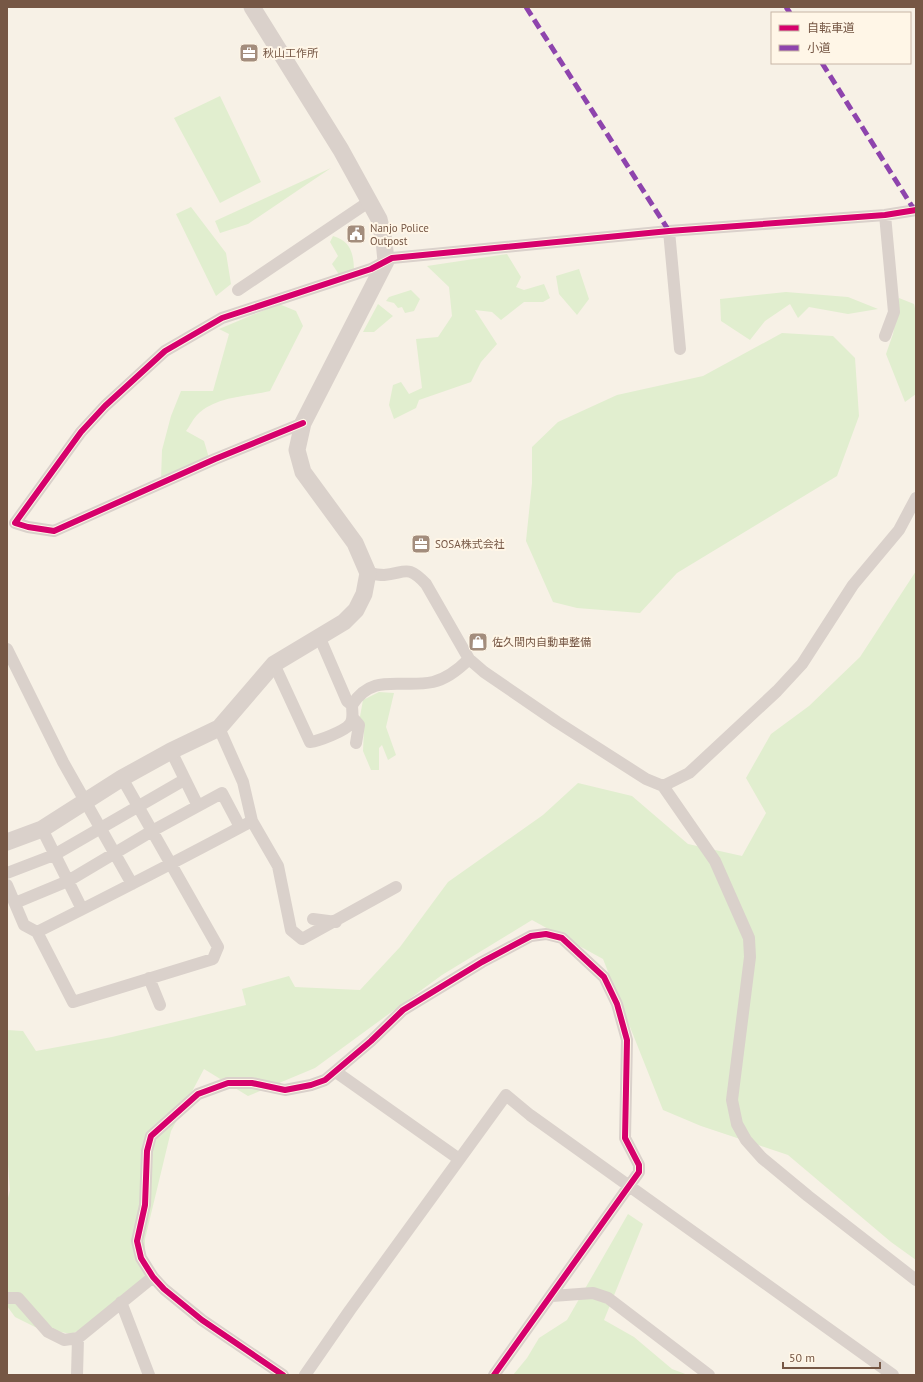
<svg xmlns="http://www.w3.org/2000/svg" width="923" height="1382" font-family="'PT Sans','Noto Sans JP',sans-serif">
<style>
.green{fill:#e1eecf}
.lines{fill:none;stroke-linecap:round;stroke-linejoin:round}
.street{stroke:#dad1cb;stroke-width:12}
.secondary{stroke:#dad1cb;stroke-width:17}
.quiet{stroke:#8e44ad;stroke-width:5;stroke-dasharray:10 5;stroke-linecap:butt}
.cycleway-casing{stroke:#fff6e7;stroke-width:8}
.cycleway{stroke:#d6006c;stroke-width:6}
.labels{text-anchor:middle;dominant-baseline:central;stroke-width:4;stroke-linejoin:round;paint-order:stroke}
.poi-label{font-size:11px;fill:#765745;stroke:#fff6e7;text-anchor:start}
</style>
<rect width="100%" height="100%" fill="#f7f1e6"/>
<path class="green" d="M220,96L261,182L220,203L174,118Z
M331,168L248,224L220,233L215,221Z
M191,207L226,253L231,284L216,296L176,214Z
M333,236C351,241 354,254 354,273L340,276L332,264L338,256L330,242Z
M507,254L521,277L516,287L524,290L544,284L550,298L543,302H524L501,320L492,312L475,310L497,344L481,362L471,382L419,400L416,408L394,419L389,405L393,385L401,382L409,394L422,388L416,339L438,337L452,316L449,287L427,266Z
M579,269L589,299L577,315L559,294L556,276Z
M411,290L420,299L414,311L405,313L402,307L398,308L394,303L386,301L389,297Z
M786,292L848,297L878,309L848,314L809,307L798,318L790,304L765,321L750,340L721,321L720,299Z
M899,298L914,304L916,313V394L905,402L886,354L893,334Z
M279,304L296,311L303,326L270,391C245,397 216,396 197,415C193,419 190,426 186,431L204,441L209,458L161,480L162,450L171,416L181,391H213L229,334L219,329Z
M378,304L393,316L374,332H363Z
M782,333L833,336L855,358L859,416L837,476L677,573L640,613L577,608L553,602L526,541L532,483V447L558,422L617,395L703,376Z
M916,571V1260L891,1242L788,1155L701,1126L663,1110L603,959L532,920L442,975L315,1068L248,1096L204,1069L171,1131L145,1239V1277L117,1313L71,1334L35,1327L15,1317L7,1306V1202L10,1190L7,1152V1030L23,1031L36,1051L112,1037L246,1005L242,989L289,976L295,987L360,990L400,947L448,882L543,815L578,783L632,796L688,844L742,856L766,813L746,778L771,734L809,706L860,657Z
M379,692L394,693L386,727L396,755L388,760L382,745L379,748V770H371L363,751L364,728L359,722L363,700Z
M628,1214L643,1224L604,1320L634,1337L672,1369L688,1375H513L527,1358L539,1338L567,1320Z"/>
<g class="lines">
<path class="street" d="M669,231L680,349
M238,290L370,201
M885,336L894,312L885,215
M303,423L215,459L54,531L28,527L15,523L81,432L105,406L165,351L222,318L371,269L392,258L669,231L885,215L916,210
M368,573C373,574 379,575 384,575C406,573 407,564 426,584L469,659L484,672L557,722L646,779L663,786L715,861L749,938L750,957L732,1100L737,1124L746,1140L762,1158L808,1196L916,1280
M7,649L63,762L132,884
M274,664L310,742C319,741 345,731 350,724C354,719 352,711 352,705L347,701L319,636
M352,705C373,672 401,689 433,682C446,679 460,668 469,659
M353,718L359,725L356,743
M219,728L243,782L252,821L278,866L291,930L302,939L396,887
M171,751L198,806
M122,778L218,947L213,959L73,1002L37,932C109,896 181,859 252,821
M663,786L689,773L777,691L802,664L853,585L899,530L916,498
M42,829L82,909
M7,873L54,855L184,780
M7,885L24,925L37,932
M15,903L68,881L152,831L222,793L240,827
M313,919L336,922
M149,978L160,1005
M336,1072L459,1159
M552,1296L593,1293L608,1298L709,1375
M7,1298H18L48,1332L64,1340L78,1338L153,1277
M121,1302L149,1375
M77,1375L78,1338
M283,1375L202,1320L164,1289L153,1277L141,1258L137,1241L145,1205L147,1151L151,1136L198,1094L228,1083H252L285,1090L311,1085L325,1080L371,1041L403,1010L482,962L531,936L546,934L562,938L604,977L617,1004L627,1040L625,1138L639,1165V1172L494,1375
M305,1375L350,1310L506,1095L530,1115L893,1375"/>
<path class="secondary" d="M7,842L42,829L122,778L171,751L219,728L274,664L344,622L356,610L364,594L368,573L355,543L303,472L297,450L303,423L386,261L384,241L379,219L341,150L252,7"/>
<path class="quiet" d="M526,7L669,231
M786,7L790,13
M822,63L915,211"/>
<g class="cycleway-casing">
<path id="cycleway" d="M303,423L215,459L54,531L28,527L15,523L81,432L105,406L165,351L222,318L371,269L392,258L669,231L885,215L916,210
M283,1375L202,1320L164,1289L153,1277L141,1258L137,1241L145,1205L147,1151L151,1136L198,1094L228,1083H252L285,1090L311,1085L325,1080L371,1041L403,1010L482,962L531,936L546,934L562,938L604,977L617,1004L627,1040L625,1138L639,1165V1172L494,1375"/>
</g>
<use href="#cycleway" class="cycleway"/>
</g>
<defs>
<g id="office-square" transform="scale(1)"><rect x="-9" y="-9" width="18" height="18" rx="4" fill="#a38d7d" stroke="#fff6e7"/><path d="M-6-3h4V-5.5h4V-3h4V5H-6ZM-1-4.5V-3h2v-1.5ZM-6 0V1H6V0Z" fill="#fff"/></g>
<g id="civic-square" transform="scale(1)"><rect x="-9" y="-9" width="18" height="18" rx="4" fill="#a38d7d" stroke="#fff6e7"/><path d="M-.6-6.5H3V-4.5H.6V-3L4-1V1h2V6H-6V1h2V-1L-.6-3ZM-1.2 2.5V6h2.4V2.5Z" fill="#fff"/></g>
<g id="shop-square" transform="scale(1)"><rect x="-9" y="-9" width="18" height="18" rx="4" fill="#a38d7d" stroke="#fff6e7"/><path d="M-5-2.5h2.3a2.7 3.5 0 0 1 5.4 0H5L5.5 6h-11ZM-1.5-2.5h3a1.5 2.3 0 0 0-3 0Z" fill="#fff"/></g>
</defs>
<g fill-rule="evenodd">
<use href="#office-square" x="249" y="53"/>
<use href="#civic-square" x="356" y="234"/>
<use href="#office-square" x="421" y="544"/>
<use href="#shop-square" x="478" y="642"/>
</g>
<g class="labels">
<g class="poi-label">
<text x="263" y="53">秋山工作所</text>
<text x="370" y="228">Nanjo Police<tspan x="370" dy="13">Outpost</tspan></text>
<text x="435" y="544">SOSA株式会社</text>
<text x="492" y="642">佐久間内自動車整備</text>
</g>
</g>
<rect width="923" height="1382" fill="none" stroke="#765745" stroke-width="16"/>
<rect x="771" y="12" width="140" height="52" fill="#fff6e7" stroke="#c8b6a6"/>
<rect x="779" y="25" width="20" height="6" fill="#d6006c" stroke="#c8b6a6"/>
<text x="807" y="32" font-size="12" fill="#765745">自転車道</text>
<rect x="779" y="45" width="20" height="6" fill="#8e44ad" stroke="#c8b6a6"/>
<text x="807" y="52" font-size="12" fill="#765745">小道</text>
<path d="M783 1362v6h97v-6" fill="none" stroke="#765745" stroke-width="2"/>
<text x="789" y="1362" font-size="12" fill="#765745" stroke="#fff6e7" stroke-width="3" paint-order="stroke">50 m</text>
</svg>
